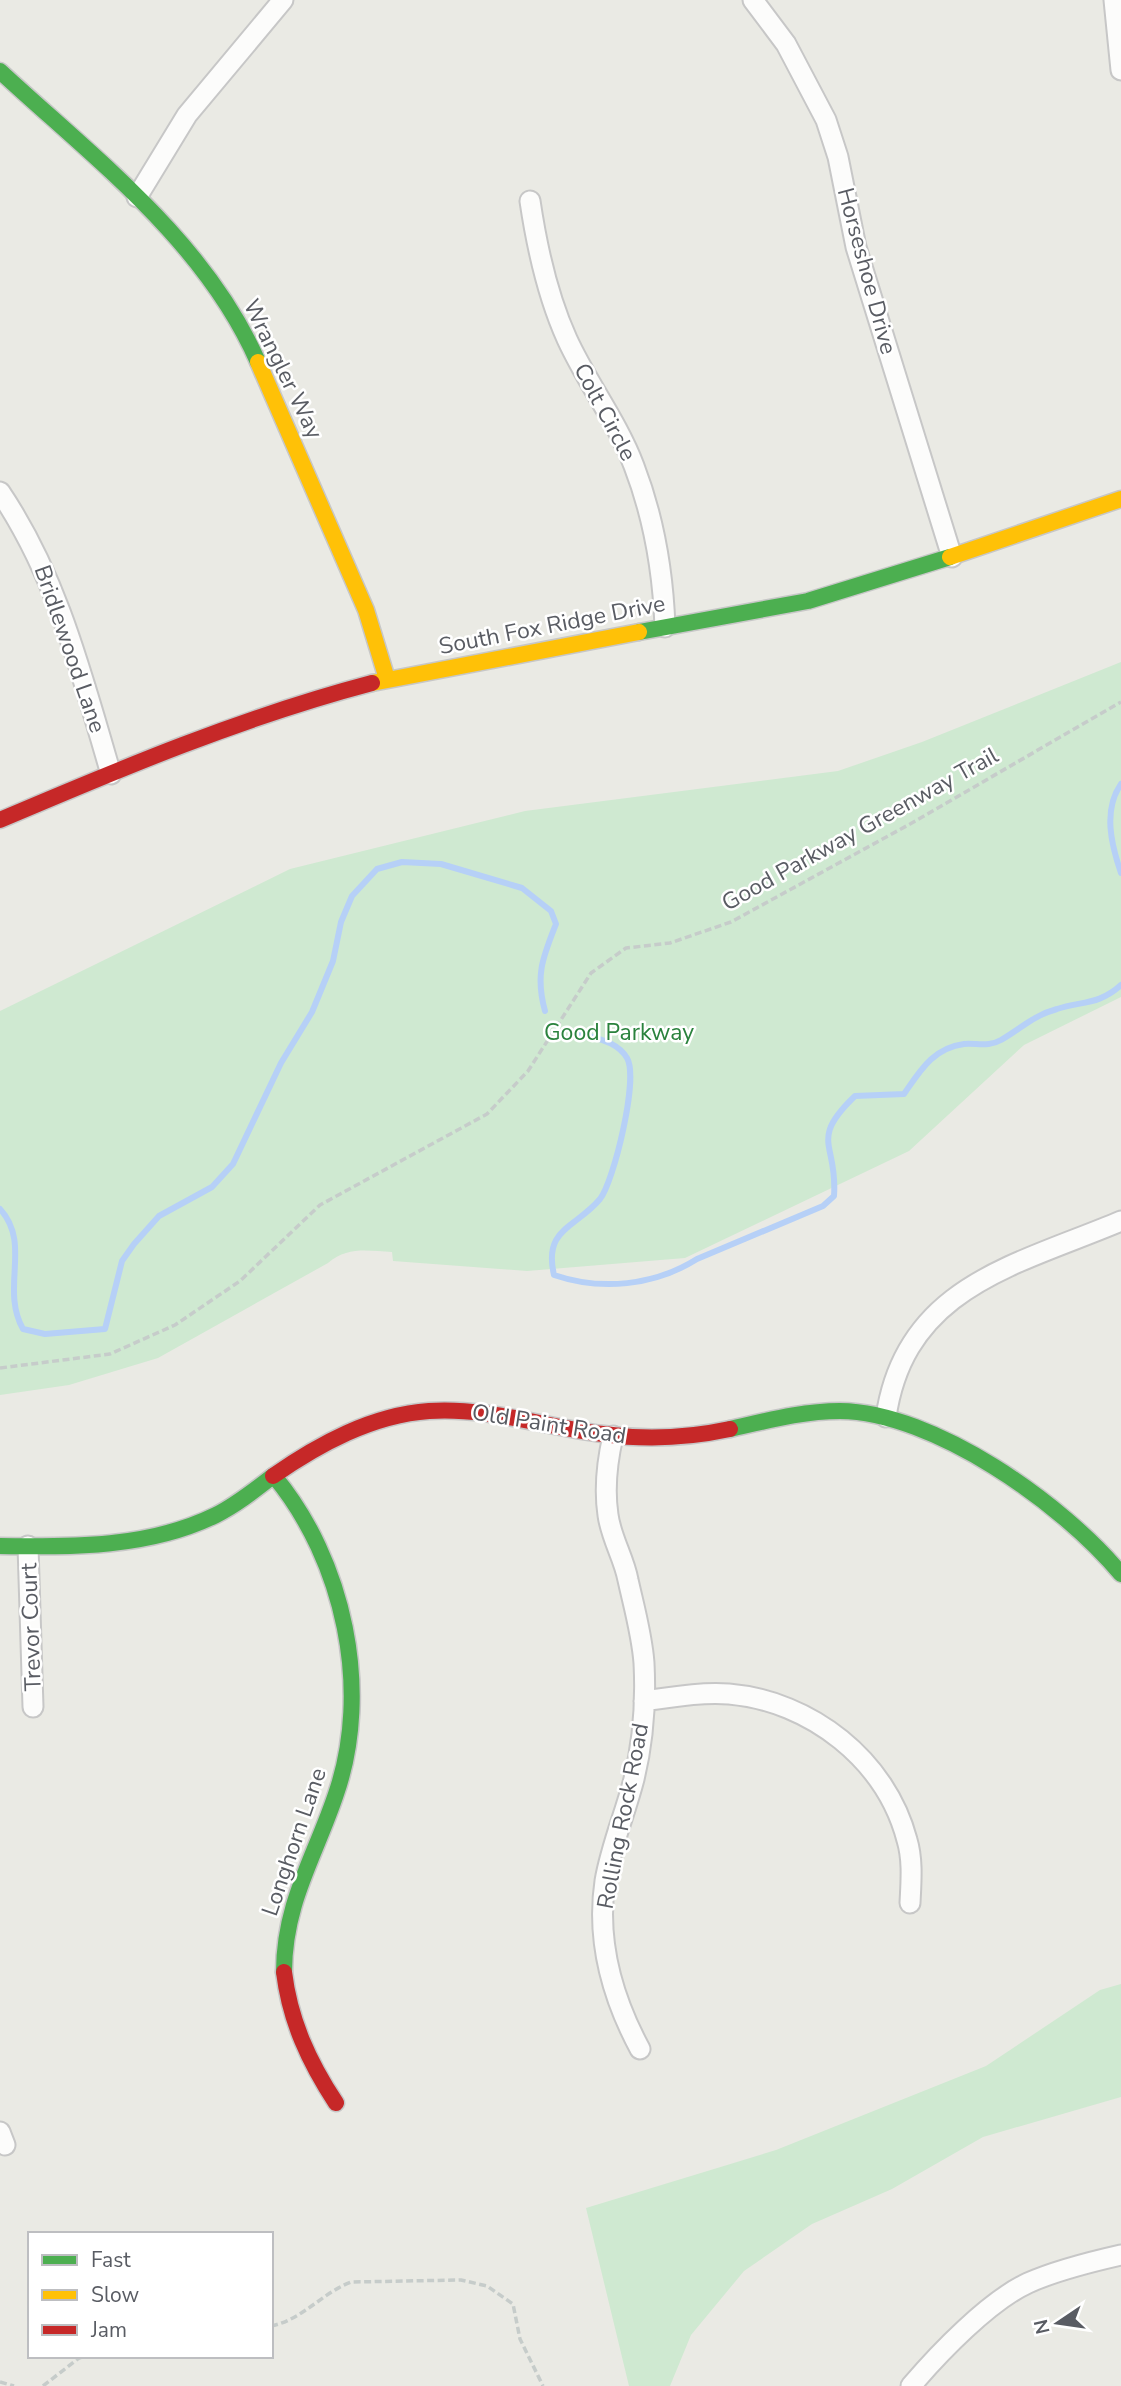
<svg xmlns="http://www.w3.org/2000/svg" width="1121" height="2386" font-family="'Nunito Sans',sans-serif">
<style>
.green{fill:#cfe9d1}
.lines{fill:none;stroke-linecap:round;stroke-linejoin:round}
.stream{stroke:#b6d0f7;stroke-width:6}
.street-casing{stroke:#c7c7c7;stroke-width:23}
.fast-casing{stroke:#c7c7c7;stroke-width:19}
.slow-casing{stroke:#c7c7c7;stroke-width:19}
.jam-casing{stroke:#c7c7c7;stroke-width:19}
.path{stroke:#c6ccca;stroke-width:3.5;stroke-dasharray:7 3.5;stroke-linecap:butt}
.street{stroke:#fcfcfb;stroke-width:19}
.fast{stroke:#4caf50;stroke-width:16}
.slow{stroke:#ffc107;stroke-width:16}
.jam{stroke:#c62828;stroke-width:16}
.labels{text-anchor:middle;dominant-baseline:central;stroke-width:5;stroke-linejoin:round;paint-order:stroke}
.street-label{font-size:23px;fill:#595c63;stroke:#fff}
.park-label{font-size:23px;fill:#2a823d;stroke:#fff}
</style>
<rect width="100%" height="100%" fill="#eaeae4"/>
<path class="green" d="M1121,662V997L1024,1045L909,1151L685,1258L527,1271L393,1261L392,1252C368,1251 348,1246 328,1263L158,1358L69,1385L0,1395V1011L290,869L525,811L838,771L922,742Z
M1121,1984V2097L983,2137L892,2189L812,2224L744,2271L691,2335L670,2386H629L586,2208L776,2150L986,2066L1100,1990Z"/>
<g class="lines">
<path class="stream" d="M1121,784C1103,810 1111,844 1121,873
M576,1032C595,1039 616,1040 627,1058C639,1078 614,1181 600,1199C576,1228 543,1228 554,1275C601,1291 654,1286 697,1259L823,1206L834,1196C838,1143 808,1141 855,1096L904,1094C920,1071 933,1048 964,1044C977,1043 989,1047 1001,1040C1022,1028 1032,1016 1057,1009C1082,1001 1099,1005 1121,985
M0,1209C32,1244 0,1288 23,1329L45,1334L105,1329L122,1261L134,1244L159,1216L212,1187L233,1164L281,1063L312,1012L333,961L341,922L352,896L377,869L402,862L441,864L522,888L551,911L556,924C543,957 535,975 545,1011"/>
<g class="street-casing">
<path id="street" d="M753,0L786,44L826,120L838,157L856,247L952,557
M1114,0L1121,70
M137,197L187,115L283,0
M530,201C537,248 547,295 567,339C587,383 617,421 634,466C654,518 663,571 665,627
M0,492C58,578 82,676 111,774
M886,1417C905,1286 1017,1265 1121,1221
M613,1436C607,1462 604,1488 608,1515C611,1538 624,1558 628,1580C634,1607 642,1635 644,1663C646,1702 643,1742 634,1779C625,1814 611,1846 605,1881C596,1941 612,1997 640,2049
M28,1546L33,1707
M644,1701C673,1697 700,1692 729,1694C811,1701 886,1760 907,1840C913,1860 911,1882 910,1903
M0,2132L5,2145
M911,2386C939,2353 989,2301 1028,2283C1057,2270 1090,2262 1121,2255"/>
</g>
<g class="fast-casing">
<path id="fast" d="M0,71C95,159 205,241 258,362
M639,632L808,601L950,557
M730,1429C766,1421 802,1411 840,1411C934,1412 1063,1504 1121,1574
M274,1476C344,1560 372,1690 336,1794C315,1857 284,1903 284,1972
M0,1546C73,1547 149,1548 216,1515C236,1505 255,1490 273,1476"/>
</g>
<g class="slow-casing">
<path id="slow" d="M258,362L366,610L387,679
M950,557L1121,499
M372,683L639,632"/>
</g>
<g class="jam-casing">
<path id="jam" d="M0,820C122,768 243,717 372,683
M273,1476C319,1444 372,1415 429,1411C488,1407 544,1427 603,1434C645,1440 688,1438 730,1429
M284,1972C290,2021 309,2062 336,2103"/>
</g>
<path class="path" d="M0,1368L110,1354L175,1325L240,1281L320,1205L487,1114L528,1071L591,973L626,948L670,943L731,922L910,824L1121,702
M271,2326C302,2320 322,2293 351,2282L461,2280L487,2286L513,2304L520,2339L543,2386
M140,2356H150
M0,2382L14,2386
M43,2386L79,2358L86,2356"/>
<use href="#street" class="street"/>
<use href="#fast" class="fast"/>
<use href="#slow" class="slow"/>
<use href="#jam" class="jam"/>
</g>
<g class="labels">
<g class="street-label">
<text transform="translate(867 271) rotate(75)">Horseshoe Drive</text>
<text transform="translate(283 369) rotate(64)">Wrangler Way</text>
<text transform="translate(605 412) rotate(62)">Colt Circle</text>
<text transform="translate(552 625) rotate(-11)">South Fox Ridge Drive</text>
<text transform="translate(70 649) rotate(71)">Bridlewood Lane</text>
<text transform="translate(860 829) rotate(-29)">Good Parkway Greenway Trail</text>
<text transform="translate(549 1424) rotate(9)">Old Paint Road</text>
<text transform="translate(31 1627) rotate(-92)">Trevor Court</text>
<text transform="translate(623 1816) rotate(-79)">Rolling Rock Road</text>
<text transform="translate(294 1842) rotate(-71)">Longhorn Lane</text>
</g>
<g class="park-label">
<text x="619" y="1032">Good Parkway</text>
</g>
</g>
<rect x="28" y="2232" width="245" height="126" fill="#ffffff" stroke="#bdbec1" stroke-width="2"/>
<rect x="42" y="2255" width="35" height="10" fill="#4caf50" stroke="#bdbec1" stroke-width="2"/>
<text x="91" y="2267" font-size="21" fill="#595c63">Fast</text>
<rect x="42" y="2290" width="35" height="10" fill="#ffc107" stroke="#bdbec1" stroke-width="2"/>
<text x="91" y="2302" font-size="21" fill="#595c63">Slow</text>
<rect x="42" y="2325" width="35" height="10" fill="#c62828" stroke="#bdbec1" stroke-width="2"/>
<text x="91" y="2337" font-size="21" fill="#595c63">Jam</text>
<g transform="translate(1058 2323) rotate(257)" stroke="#ffffff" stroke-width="5" paint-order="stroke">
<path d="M0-5L12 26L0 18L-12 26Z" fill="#595c63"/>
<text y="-10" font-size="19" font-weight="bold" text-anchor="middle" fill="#595c63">N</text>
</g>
</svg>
